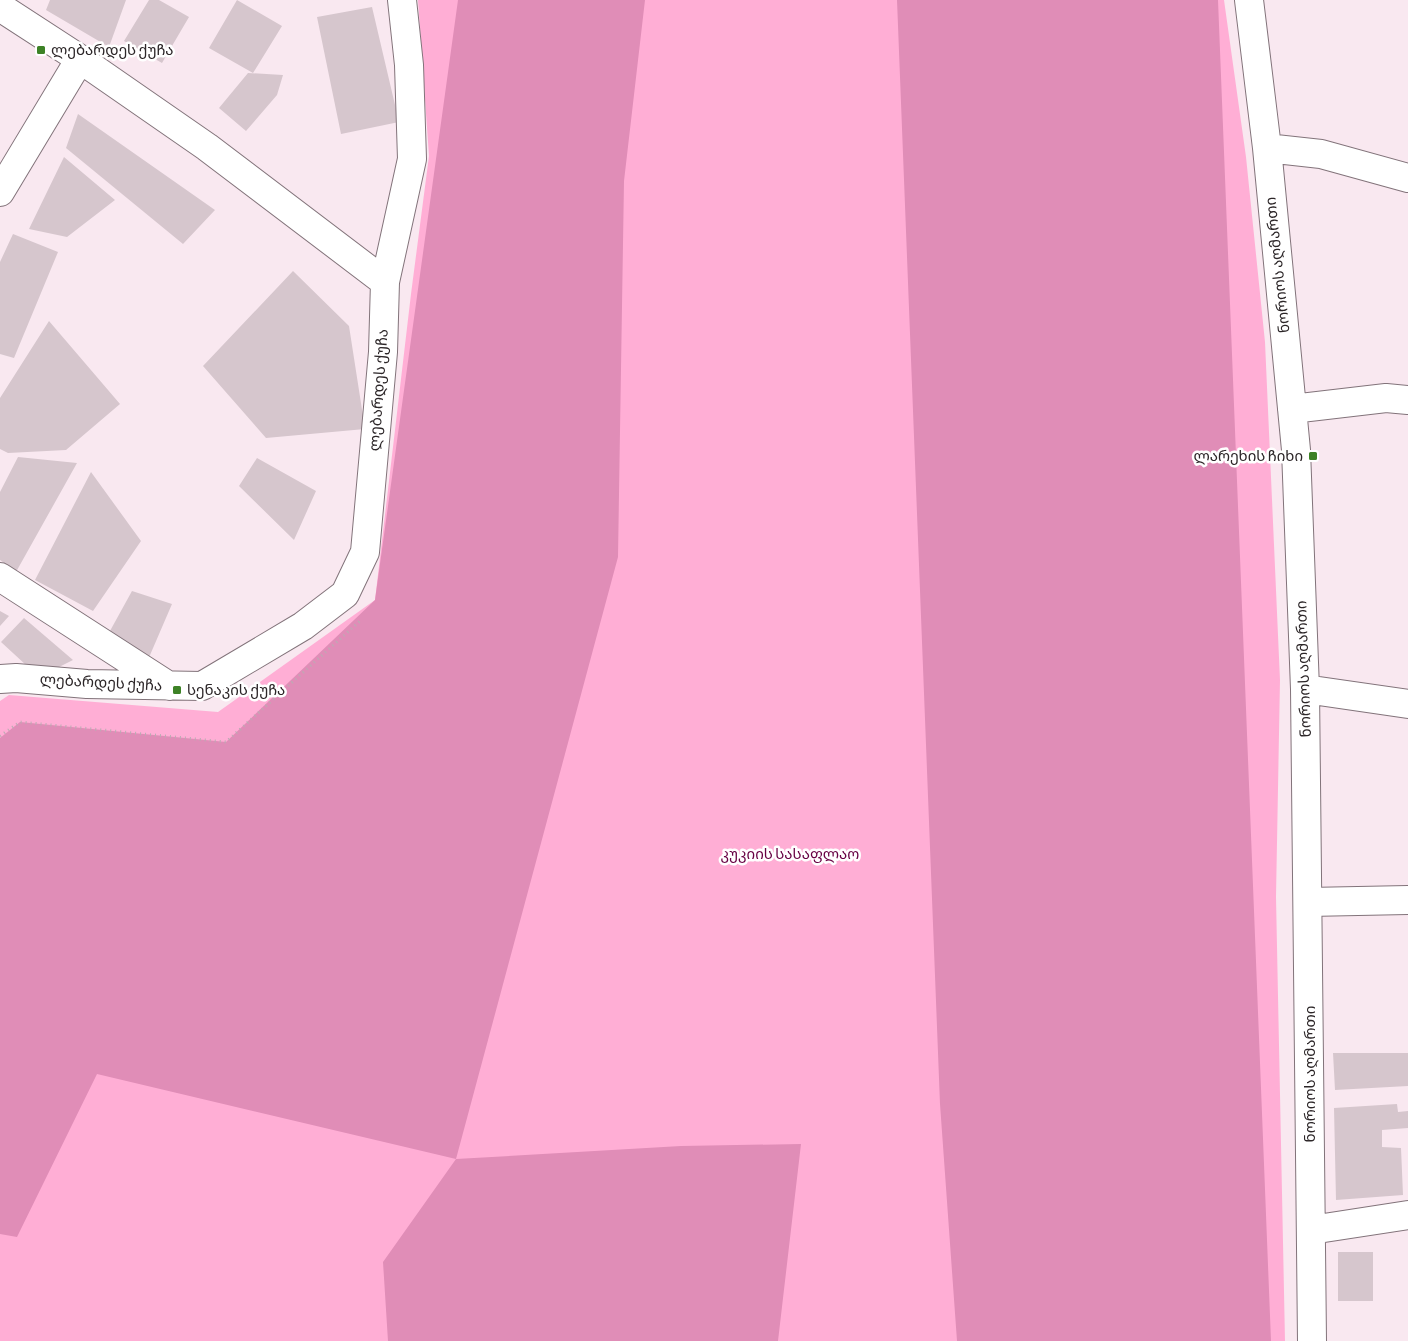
<svg xmlns="http://www.w3.org/2000/svg" width="1408" height="1341" font-family="'Sofia Sans Condensed','Noto Sans Georgian',sans-serif">
<style>
.green{fill:#ffaed5}
.forest{fill:#e08db7}
.building{fill:#d6c6cd}
.lines{fill:none;stroke-linecap:round;stroke-linejoin:round}
.minor-casing{stroke:#82737a;stroke-width:30}
.path{stroke:#baadb3;stroke-width:3;stroke-dasharray:1 4;stroke-linecap:butt}
.minor{stroke:#fff;stroke-width:28}
.poi-dot{fill:#3d8226;stroke:#fff;stroke-width:2}
.labels{text-anchor:middle;dominant-baseline:central;stroke-width:5;stroke-linejoin:round;paint-order:stroke}
.poi-label{font-size:15px;fill:#2c2628;stroke:#fff;text-anchor:start}
.street-label{font-size:15px;fill:#2c2628;stroke:#fff}
.park-label{font-size:15px;fill:#670043;stroke:#fff}
</style>
<rect width="100%" height="100%" fill="#f9e8f0"/>
<path class="green" d="M418,0H1224L1246,157L1265,342L1280,680L1276,897L1285,1341H0V701L9,695L218,712L375,600L411,294L429,156Z"/>
<path class="forest" d="M458,0H645L624,181L618,557L456,1159L681,1146L801,1144L778,1341H388L383,1262L456,1159L97,1074L17,1237L0,1234V738L20,722L226,742L375,600Z
M897,0H1218L1271,1341H957L940,1104Z"/>
<path class="building" d="M50,0H126L109,47L46,10Z
M149,0H159L189,17L162,63L124,41Z
M237,0L282,26L253,73L209,48Z
M372,7L399,122L341,134L317,17Z
M248,73L283,75L277,95L246,131L219,108Z
M78,114L215,210L183,244L66,148Z
M64,157L115,200L67,237L29,229Z
M13,234L58,252L14,358L0,354V262Z
M293,271L349,326L365,429L266,438L203,366Z
M49,321L120,404L66,450L8,453L0,449V398Z
M18,457L77,463L16,572L0,560V492Z
M257,458L316,491L294,540L239,486Z
M91,472L141,541L93,611L35,580Z
M132,591L172,604L144,669L105,640Z
M0,611L9,616L0,626Z
M24,618L73,660L39,677L1,642Z
M1333,1053H1408V1086L1335,1090Z
M1397,1104L1398,1112L1408,1111V1128L1382,1130V1147L1401,1148L1403,1195L1336,1200L1334,1108Z
M1338,1252H1373V1301H1338Z"/>
<g class="lines">
<g class="minor-casing">
<path id="minor" d="M1249,0L1267,148L1296,450L1305,689L1312,1341
M0,7L80,59L207,147L385,282
M1267,148L1321,154L1408,178
M0,192L80,59
M1292,409L1386,398L1408,400
M0,577L169,686
M0,679L16,678L87,684L202,686L303,626L345,594L365,552L383,352L385,282L412,159L409,65L402,0
M1305,689L1408,704
M1308,902L1408,900
M1311,1230L1408,1215"/>
</g>
<path class="path" d="M0,736L20,722L226,742L360,621"/>
<use href="#minor" class="minor"/>
</g>
<g class="poi-dot">
<rect x="36" y="45" width="10" height="10" rx="2.5"/>
<rect x="1308" y="451" width="10" height="10" rx="2.5"/>
<rect x="172" y="685" width="10" height="10" rx="2.5"/>
</g>
<g class="labels">
<g class="poi-label">
<text x="51" y="50">ლებარდეს ქუჩა</text>
<text x="1303" y="456" text-anchor="end">ლარეხის ჩიხი</text>
<text x="187" y="690">სენაკის ქუჩა</text>
</g>
<g class="street-label">
<text transform="translate(1278 265) rotate(-96)">ნორიოს აღმართი</text>
<text transform="translate(379 390) rotate(-86)">ლებარდეს ქუჩა</text>
<text transform="translate(1304 669) rotate(-92)">ნორიოს აღმართი</text>
<text transform="translate(101 683) rotate(3)">ლებარდეს ქუჩა</text>
<text transform="translate(1310 1074) rotate(-90)">ნორიოს აღმართი</text>
</g>
<g class="park-label">
<text x="790" y="854">კუკიის სასაფლაო</text>
</g>
</g>
</svg>
